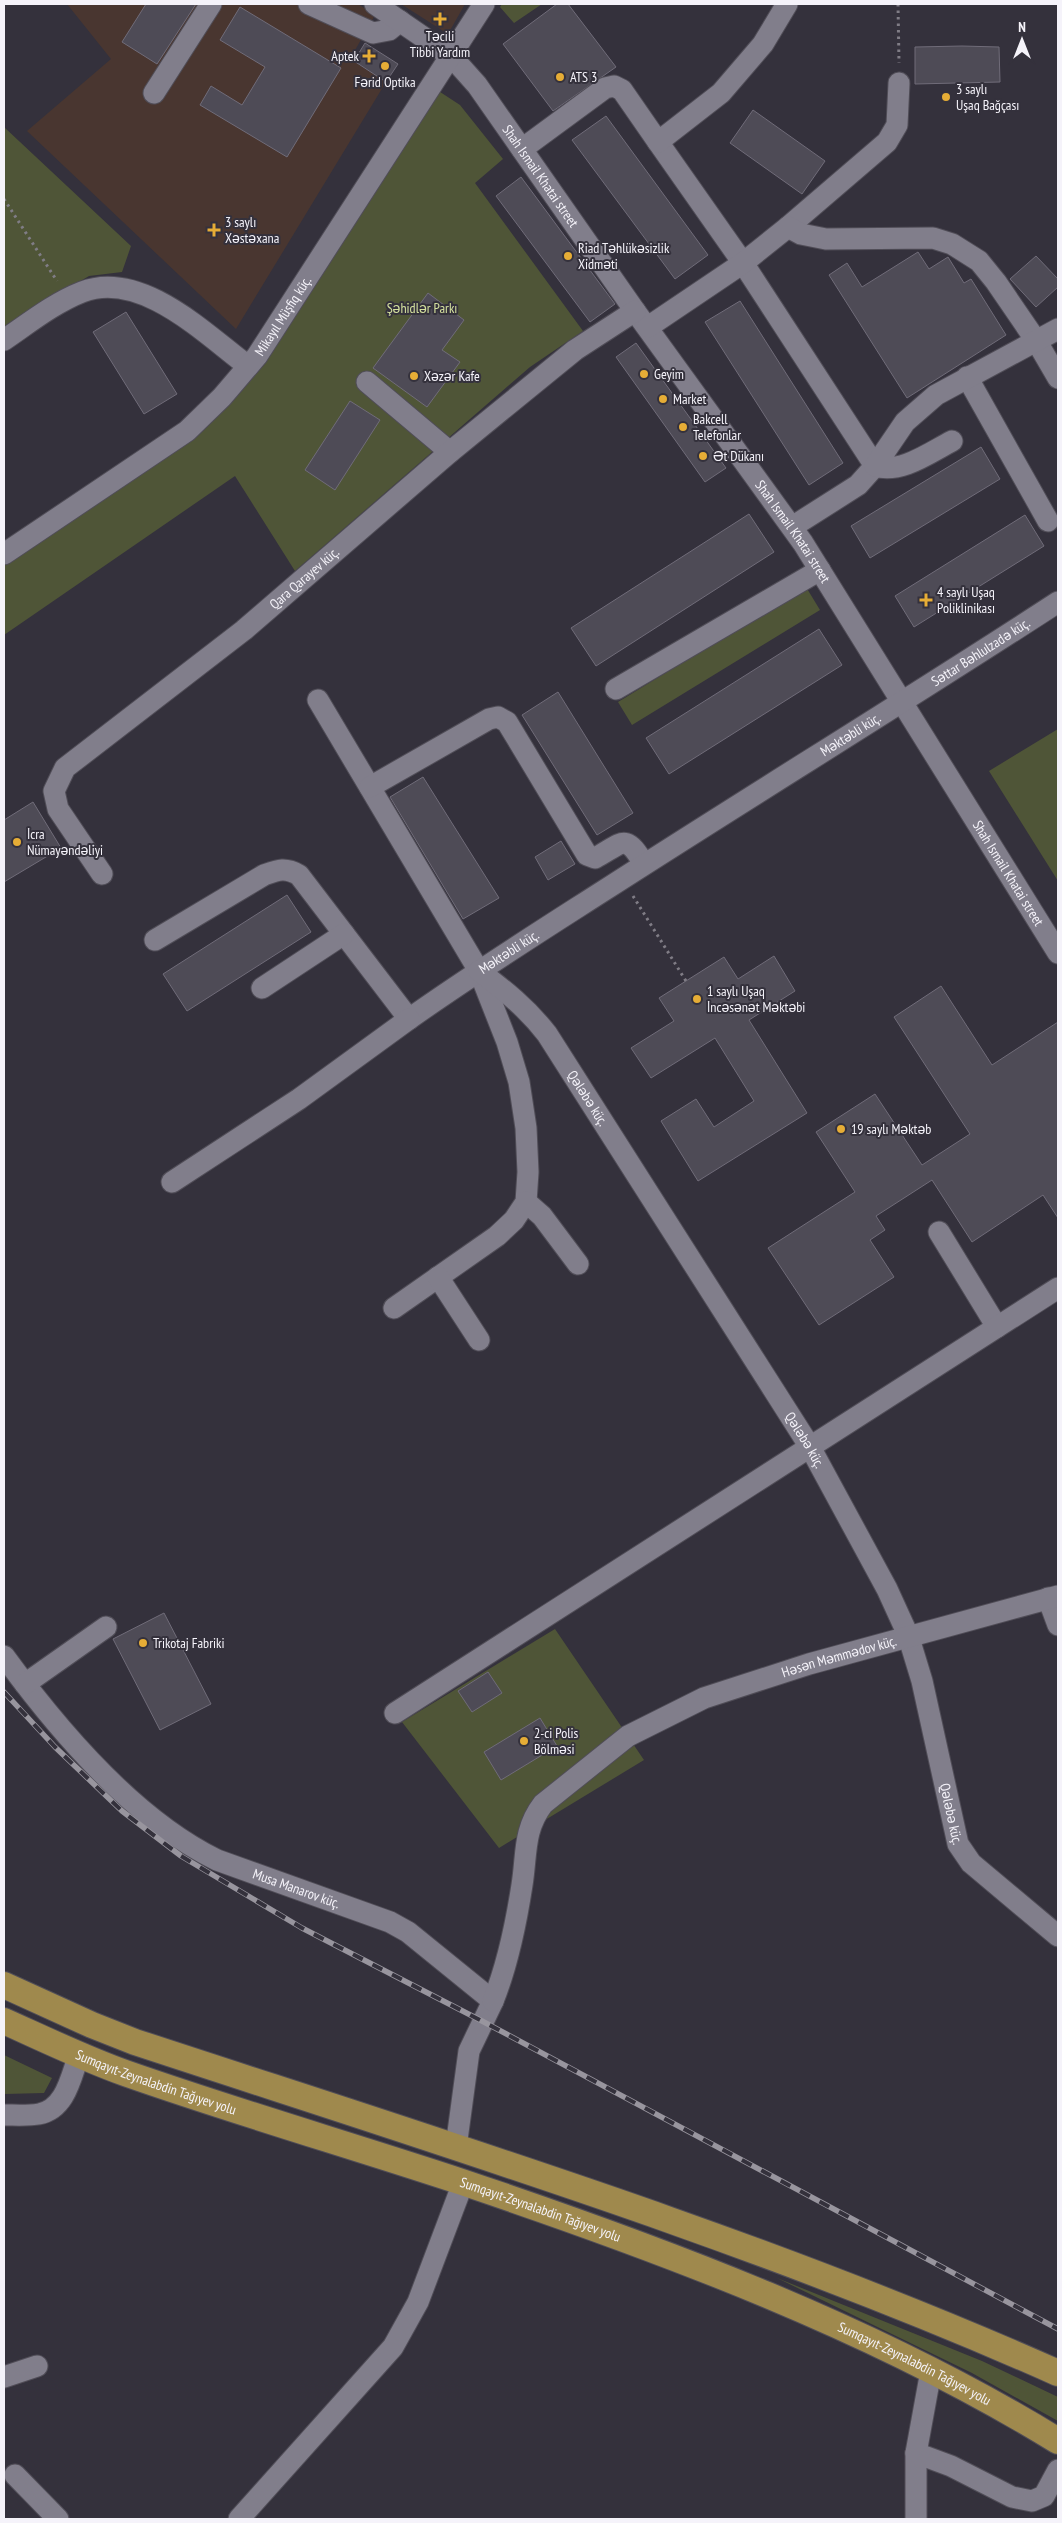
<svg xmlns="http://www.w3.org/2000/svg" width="1062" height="2523" font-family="'PT Sans Narrow',sans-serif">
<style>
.commercial{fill:#493630}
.green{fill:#4f5537}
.building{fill:#4e4b56;stroke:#706c79}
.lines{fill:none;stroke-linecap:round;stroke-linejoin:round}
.minor-casing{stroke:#504d57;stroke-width:23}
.major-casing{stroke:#504d57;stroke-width:28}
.path{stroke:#807d86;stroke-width:3;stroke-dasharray:2.5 4;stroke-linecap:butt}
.minor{stroke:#817e8b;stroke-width:21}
.major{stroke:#9f894d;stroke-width:26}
.rail-casing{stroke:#98959e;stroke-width:5.5}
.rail{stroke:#34313c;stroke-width:4;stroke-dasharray:11;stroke-linecap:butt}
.poi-dot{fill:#e6ad36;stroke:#34313c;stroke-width:2}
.labels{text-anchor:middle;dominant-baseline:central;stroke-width:4;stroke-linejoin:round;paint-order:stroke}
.poi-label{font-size:14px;fill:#f5f3fa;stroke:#34313c;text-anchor:start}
.street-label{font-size:14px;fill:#f5f3fa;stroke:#34313c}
.park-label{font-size:14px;fill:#d4e09e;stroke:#34313c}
</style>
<rect width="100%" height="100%" fill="#34313c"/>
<path class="commercial" d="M67,4H358L375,15L350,59L386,82L236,329L27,131L111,59Z
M401,4H465L448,34Z"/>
<path class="green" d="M502,4H542L514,23L500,7Z
M434,88L460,105L503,159L475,183L583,331L530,367L295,571L235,476L4,635V554L222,397Z
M4,127L131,246L122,272L89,276L4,326Z
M806,587L820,610L632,725L618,702Z
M1058,729V881L989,771Z
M555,1629L644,1760L499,1848L402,1722Z
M4,2055L52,2078L44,2093L4,2094Z
M777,2278L982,2361L1058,2397V2421L972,2373Z"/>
<path class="building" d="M146,4H196L157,64L122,42Z
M557,4H568L616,67L553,111L503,44Z
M240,7L341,68L287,157L200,105L211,86L242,105L265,67L220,40Z
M365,43L398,64L386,82L354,61Z
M962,46L999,47L1000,82L915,84V47Z
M753,110L825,161L802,194L730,143Z
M606,116L708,255L675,279L572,140Z
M521,177L615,304L590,322L496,196Z
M918,252L929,269L948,257L964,283L971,279L1006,335L907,398L829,275L847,263L862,287Z
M1036,256L1058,279V287L1036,307L1010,279Z
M428,293L464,320L442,350L460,362L427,407L373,368Z
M740,301L843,463L809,485L705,322Z
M126,312L177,394L144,414L93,332Z
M636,343L726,468L705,482L616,357Z
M350,401L380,420L335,490L305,470Z
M981,447L1000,479L870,558L851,526Z
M749,514L774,552L596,666L571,628Z
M1025,515L1044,546L914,627L895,596Z
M819,629L842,665L669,774L646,738Z
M558,692L633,813L597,835L522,715Z
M423,777L499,898L463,919L390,797Z
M33,802L61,848L4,882V820Z
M561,841L575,864L548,880L535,857Z
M287,895L311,932L187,1011L163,974Z
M774,956L795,991L749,1020L807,1113L698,1181L661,1121L696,1099L714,1127L754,1101L715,1038L651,1078L631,1048L674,1021L659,998L724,957L738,979Z
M941,986L992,1065L1058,1022V1218L1043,1195L972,1242L932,1180L876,1216L885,1230L870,1240L894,1277L819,1325L768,1248L855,1192L816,1132L875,1094L922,1165L970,1134L894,1017Z
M164,1613L211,1704L160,1730L113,1639Z
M488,1672L502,1693L472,1712L458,1691Z
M540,1718L557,1746L501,1780L484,1752Z"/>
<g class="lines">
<g class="minor-casing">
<g id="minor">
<path d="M309,4L373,33L389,30L400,21"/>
<path id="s1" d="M375,4L452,57L477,85L635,311L803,543L1058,953"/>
<path d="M154,93L211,4"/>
<path d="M658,142L743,263L875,466L858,485L792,527"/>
<path d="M522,149L605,88L614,86L622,90L658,142L721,93L763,44L787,4"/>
<path d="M788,227L887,142L897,125L899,83"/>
<path d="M648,327L743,263L788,227L801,234L826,239L933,238L952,244L979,261L996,282L1037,342L1058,378"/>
<path d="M4,340C29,323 54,303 82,292C141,269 205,334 248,366"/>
<path d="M967,377L1048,521"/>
<path d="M367,382L450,452"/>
<path d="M952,441C929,453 901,474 875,466L905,422L936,395L1058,329"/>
<path id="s2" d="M4,554L187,431L222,397L257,356L484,4"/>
<path d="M616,689L820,570"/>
<path d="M318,700L479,971L507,1042L519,1082L526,1128L528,1172L526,1202L514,1220L497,1236L394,1308"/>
<path d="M370,787L489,719L498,717L507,722L587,855L595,858C623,843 625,832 644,864"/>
<path id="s3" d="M102,874L58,809L54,791L65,768L244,630L450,452L575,350L635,311"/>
<path id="s4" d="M155,940L264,875C278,870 285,867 299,875L409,1019C471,975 536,934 600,893C752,795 906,701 1058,602"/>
<path id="s5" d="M479,971C504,990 527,1008 547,1034L810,1447L887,1589L908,1635L922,1681L958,1844L971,1863L1058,1936"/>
<path d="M262,988L344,934"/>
<path d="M172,1182L299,1099L409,1019"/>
<path d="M526,1202L542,1216L578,1264"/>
<path d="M939,1232L997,1327"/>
<path d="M438,1277L479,1340"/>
<path d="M1048,1598L1058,1625"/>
<path id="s6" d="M4,1656C58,1730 133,1819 217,1860L390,1922L408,1932L493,2001L469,2051L456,2147"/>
<path d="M25,1684L106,1627"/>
<path d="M395,1713L1058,1288"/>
<path id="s7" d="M493,2001C508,1964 516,1924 522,1885C527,1854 523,1830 543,1804L628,1736L704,1698L809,1664L1058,1596"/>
<path d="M4,2115C15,2115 28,2116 39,2114C66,2109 71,2076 79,2055"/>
<path d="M4,2377L37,2366"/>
<path d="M916,2453L951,2466L1012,2497L1032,2501L1044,2496L1058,2470"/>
<path d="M15,2475L58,2519"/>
<path d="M239,2519L393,2347L418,2302L463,2183"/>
<path d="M916,2519V2453L931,2371"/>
</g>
</g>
<g class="major-casing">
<g id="major">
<path d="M4,1985L92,2025L135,2042C445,2144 759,2240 1058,2373"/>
<path id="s8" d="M4,2021C44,2039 83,2058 125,2073C236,2112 350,2145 462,2182C664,2250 876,2329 1058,2441"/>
</g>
</g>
<path class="path" d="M898,4L899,63
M4,199L57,281
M633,896L686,981"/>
<use href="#minor" class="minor"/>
<use href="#major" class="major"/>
<g class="rail-casing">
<path id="rail" d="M4,1692L55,1747L122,1811L181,1856L302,1928L482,2021L1058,2329"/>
</g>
<use href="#rail" class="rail"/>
</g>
<g class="poi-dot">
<path d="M437.5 11.5h5v5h5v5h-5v5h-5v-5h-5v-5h5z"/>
<path d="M366.5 48.5h5v5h5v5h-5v5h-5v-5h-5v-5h5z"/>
<circle cx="385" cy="66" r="5"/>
<circle cx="560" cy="77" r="5"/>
<circle cx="946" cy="97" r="5"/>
<path d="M211.5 222.5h5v5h5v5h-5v5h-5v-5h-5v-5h5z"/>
<circle cx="568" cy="256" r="5"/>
<circle cx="644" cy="374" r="5"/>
<circle cx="414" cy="376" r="5"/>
<circle cx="663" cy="399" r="5"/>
<circle cx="683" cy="427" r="5"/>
<circle cx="703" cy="456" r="5"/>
<path d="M923.5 592.5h5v5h5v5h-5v5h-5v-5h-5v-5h5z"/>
<circle cx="17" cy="842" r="5"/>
<circle cx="697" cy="999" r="5"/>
<circle cx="841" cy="1129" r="5"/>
<circle cx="143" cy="1643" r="5"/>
<circle cx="524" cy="1741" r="5"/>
</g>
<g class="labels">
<g class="poi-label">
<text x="440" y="36" text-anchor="middle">Təcili<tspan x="440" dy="16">Tibbi Yardım</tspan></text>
<text x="359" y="56" text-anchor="end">Aptek</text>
<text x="570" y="77">ATS 3</text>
<text x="385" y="82" text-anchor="middle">Fərid Optika</text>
<text x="956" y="89">3 saylı<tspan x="956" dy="16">Uşaq Bağçası</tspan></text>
<text x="225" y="222">3 saylı<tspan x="225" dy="16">Xəstəxana</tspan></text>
<text x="578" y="248">Riad Təhlükəsizlik<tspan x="578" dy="16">Xidməti</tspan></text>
<text x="654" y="374">Geyim</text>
<text x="424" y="376">Xəzər Kafe</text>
<text x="673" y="399">Market</text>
<text x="693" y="419">Bakcell<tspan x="693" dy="16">Telefonlar</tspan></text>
<text x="713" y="456">Ət Dükanı</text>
<text x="937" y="592">4 saylı Uşaq<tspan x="937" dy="16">Poliklinikası</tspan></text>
<text x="27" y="834">İcra<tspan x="27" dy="16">Nümayəndəliyi</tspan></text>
<text x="707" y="991">1 saylı Uşaq<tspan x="707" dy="16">İncəsənət Məktəbi</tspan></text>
<text x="851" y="1129">19 saylı Məktəb</text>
<text x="153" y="1643">Trikotaj Fabriki</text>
<text x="534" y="1733">2-ci Polis<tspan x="534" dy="16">Bölməsi</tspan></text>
</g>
<g class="street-label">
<text stroke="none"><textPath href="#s1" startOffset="242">Shah Ismail Khatai street</textPath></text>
<text stroke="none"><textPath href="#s2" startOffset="371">Mikayıl Müşfiq küç.</textPath></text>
<text stroke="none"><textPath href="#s1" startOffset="678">Shah Ismail Khatai street</textPath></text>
<text stroke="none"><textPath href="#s3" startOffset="428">Qara Qarayev küç.</textPath></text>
<text stroke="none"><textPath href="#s4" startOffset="1024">Səttar Bəhlulzadə küç.</textPath></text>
<text stroke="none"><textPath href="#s4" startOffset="870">Məktəbli küç.</textPath></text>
<text stroke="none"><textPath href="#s1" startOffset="1082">Shah Ismail Khatai street</textPath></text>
<text stroke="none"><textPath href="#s4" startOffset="465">Məktəbli küç.</textPath></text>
<text stroke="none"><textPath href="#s5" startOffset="169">Qələbə küç.</textPath></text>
<text stroke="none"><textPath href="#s5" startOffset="574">Qələbə küç.</textPath></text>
<text stroke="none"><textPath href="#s7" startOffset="540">Həsən Məmmədov küç.</textPath></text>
<text stroke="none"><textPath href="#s5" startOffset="979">Qələbə küç.</textPath></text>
<text stroke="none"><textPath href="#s6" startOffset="382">Musa Manarov küç.</textPath></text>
<text stroke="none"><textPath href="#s8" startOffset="164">Sumqayıt-Zeynalabdin Tağıyev yolu</textPath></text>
<text stroke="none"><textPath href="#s8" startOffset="569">Sumqayıt-Zeynalabdin Tağıyev yolu</textPath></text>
<text stroke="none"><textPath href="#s8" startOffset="974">Sumqayıt-Zeynalabdin Tağıyev yolu</textPath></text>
</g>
<g class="park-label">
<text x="422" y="308">Şəhidlər Parkı</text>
</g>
</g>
<rect width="1062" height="2523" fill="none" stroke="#f5f3fa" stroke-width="10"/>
<g transform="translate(1022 40)" stroke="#34313c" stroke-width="4" paint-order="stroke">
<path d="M0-4L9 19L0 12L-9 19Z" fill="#f5f3fa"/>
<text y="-8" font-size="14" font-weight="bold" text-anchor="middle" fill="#f5f3fa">N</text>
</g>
</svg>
